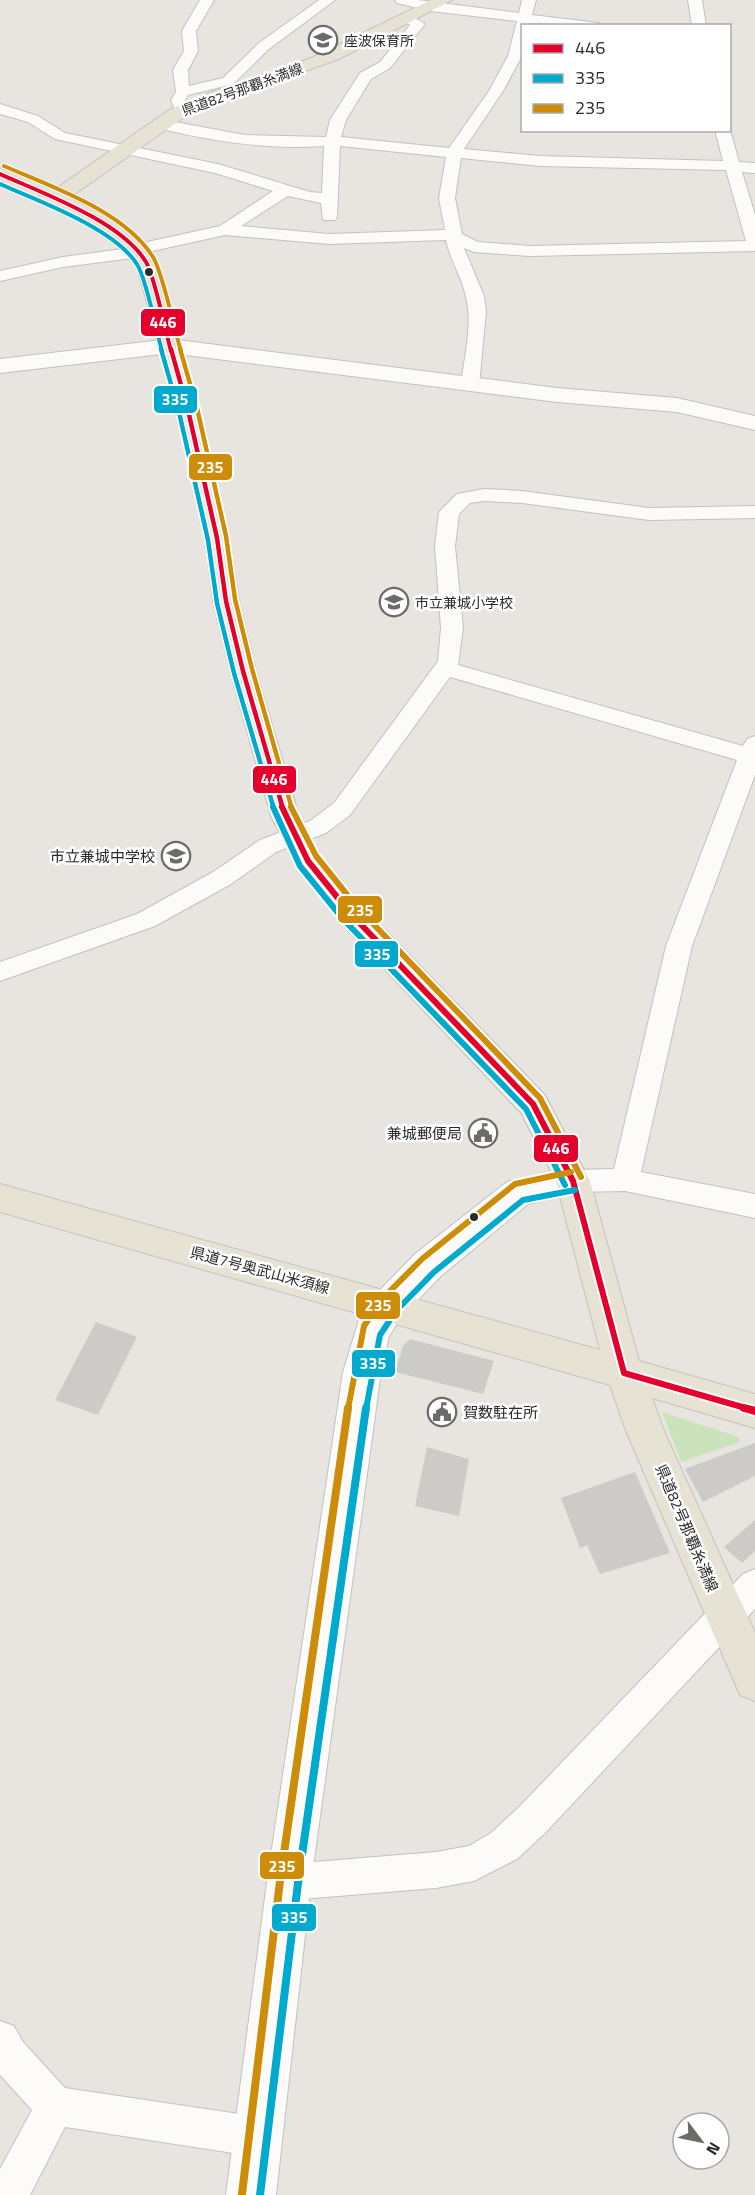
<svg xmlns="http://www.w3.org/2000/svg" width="755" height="2195" font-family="'Titillium Web','Noto Sans JP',sans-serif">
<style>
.green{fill:#cae3ba}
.building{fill:#cdcbc7}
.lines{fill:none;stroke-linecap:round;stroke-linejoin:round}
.street-casing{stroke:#c2c1c1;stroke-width:2}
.secondary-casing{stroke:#c2c1c1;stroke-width:2}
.primary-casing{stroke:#c4c3c1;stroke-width:2}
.street{fill:#fcfbfa;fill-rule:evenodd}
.secondary{fill:#fcfbfa;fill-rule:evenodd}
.primary{fill:#e6e2d4;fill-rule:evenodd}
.bus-1-far3-casing{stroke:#fff;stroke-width:6}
.bus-1-far2-casing{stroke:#fff;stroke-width:8}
.bus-1-far1-casing{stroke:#fff;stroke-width:10}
.bus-1-casing{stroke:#fff;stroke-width:12}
.bus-2-far3-casing{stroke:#fff;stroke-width:6}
.bus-2-far2-casing{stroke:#fff;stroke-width:8}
.bus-2-far1-casing{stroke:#fff;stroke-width:10}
.bus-2-casing{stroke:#fff;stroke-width:12}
.bus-3-far3-casing{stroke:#fff;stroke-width:6}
.bus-3-far2-casing{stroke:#fff;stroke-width:8}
.bus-3-far1-casing{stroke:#fff;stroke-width:10}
.bus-3-casing{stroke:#fff;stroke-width:12}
.bus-1-far3{stroke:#e4002b;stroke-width:4}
.bus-1-far2{stroke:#e4002b;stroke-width:4.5}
.bus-1-far1{stroke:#e4002b;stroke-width:6}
.bus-1{stroke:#e4002b;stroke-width:8}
.bus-2-far3{stroke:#00a9ce;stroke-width:4}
.bus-2-far2{stroke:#00a9ce;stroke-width:4.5}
.bus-2-far1{stroke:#00a9ce;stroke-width:6}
.bus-2{stroke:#00a9ce;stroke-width:8}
.bus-3-far3{stroke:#ce8d08;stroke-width:4}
.bus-3-far2{stroke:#ce8d08;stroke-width:4.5}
.bus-3-far1{stroke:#ce8d08;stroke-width:6}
.bus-3{stroke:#ce8d08;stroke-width:8}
.bus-dot{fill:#2a2a2a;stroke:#fff;stroke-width:2}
.labels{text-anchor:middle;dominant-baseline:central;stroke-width:5;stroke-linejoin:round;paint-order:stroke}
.far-poi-label{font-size:14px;fill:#2a2a2a;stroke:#fff;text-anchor:start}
.far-street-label{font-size:14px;fill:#2a2a2a;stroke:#fff}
.poi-label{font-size:15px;fill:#2a2a2a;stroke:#fff;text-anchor:end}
.street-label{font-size:15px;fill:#2a2a2a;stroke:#fff}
.line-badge{stroke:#fff;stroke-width:2}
.badge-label{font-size:16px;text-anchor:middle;font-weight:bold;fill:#fff}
</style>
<rect width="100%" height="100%" fill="#e8e5e0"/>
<path class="green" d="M662,1412L739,1437L740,1442L681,1462Z"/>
<path class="building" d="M96,1322L137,1337L98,1415L55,1400Z
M410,1339L494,1361L483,1394L395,1372L403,1346Z
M755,1443V1476L703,1502L685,1469Z
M427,1447L469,1459L459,1516L415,1506Z
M635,1472L670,1553L600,1574L587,1545L580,1548L561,1498Z
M755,1520V1551L742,1563L724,1547Z"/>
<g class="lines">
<g class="street-casing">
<path id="street" d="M200,0H214L196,31L198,51L188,70L189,86L223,78L259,43L319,0H335L269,49L233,84L188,95L185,100L187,107L180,111L175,110L171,100L176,92L173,70L184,51L182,31Z
M395,0H418L519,13L522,0H536L532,15L599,23L601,26L530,23V26H522V56L503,91L464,149L540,156L723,161L715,130H730L739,162L755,163V173L742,172L755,215V251L530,256L474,252L464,248L484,296L486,312L479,385L470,391L461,385C464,358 473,324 466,297C462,277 450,260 446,240L329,244L225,235L148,252L140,257L63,267L0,281V271L63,257L130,248L138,244L220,226L273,191L215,173L55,139L28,122L0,114V104L38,116L65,133L218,164L310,192L322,193L324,146C267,150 209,141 154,127L151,124L159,119L245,135L326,137L330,120L360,73L380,62L410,25L401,18L408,14L425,24L390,68L371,79L346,120L341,137L449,148L489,91L508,56L517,21L430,11L397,3ZM340,146L446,157L439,198L445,230L329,234L241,226L288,196L321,203L323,220H335L337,217ZM461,158L540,166L726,170L746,241L530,246L478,242L462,234L455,198Z
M688,0H702L706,26H692Z
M484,489L522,491L649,508L755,506V518L649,520L522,503L484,501L470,503L459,514L455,546L463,628L458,665L743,746L747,739L755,736V775L692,946L641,1172L755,1194V1218L625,1191L573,1192L563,1189L559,1181L563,1173L573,1170L614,1169L666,946L737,760L450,677L350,815L326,833L276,852L231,884L155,926L0,981V962L137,914L213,872L260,840L310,821L334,803L438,661L441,628L435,546L439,512L457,494Z
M755,1569V1609L545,1833L517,1859L474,1881L436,1888L289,1900L276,1895L271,1882L276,1869L289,1864L436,1852L469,1846L491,1833L519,1807L743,1574Z
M0,2021L14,2026L23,2042L65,2088L259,2117L273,2123L279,2137L273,2151L259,2157L65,2127L30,2195H0V2169L32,2110L0,2075Z"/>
</g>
<g class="secondary-casing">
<path id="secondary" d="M170,339L557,388L677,398L755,416V430L677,412L557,402L170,353L0,373V359Z
M573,1167L585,1171L590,1181L585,1191L528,1204L441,1276L402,1316L389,1336L381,1372L311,1882L276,2195H226L267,1882L343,1372L359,1320L376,1294L415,1254L507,1182Z"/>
</g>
<g class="primary-casing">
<path id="primary" d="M431,0H452L339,59L217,102L183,118L69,198C103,214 135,231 156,262L199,410L229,538L239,601L256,671L299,816L320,855L361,905L545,1095L590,1181L639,1361L755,1394V1428L652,1398L664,1431L755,1633V1701L740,1695L626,1431L610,1385L0,1212V1184L600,1350L556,1181L521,1113L339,921L298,868L271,816L230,671L213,601L205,538L177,410L136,263L111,238L93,225L0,181V168L54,190L169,110L204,95L311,58Z"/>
</g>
<use href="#street" class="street"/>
<use href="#secondary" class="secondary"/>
<use href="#primary" class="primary"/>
<g class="bus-1-far3-casing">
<path id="bus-1-far3" d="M0,174C42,193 121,221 146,262C155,277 165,330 171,351"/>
</g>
<g class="bus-1-far2-casing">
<path id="bus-1-far2" d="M171,349L188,410L217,538L226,601L243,671L283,809"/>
</g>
<g class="bus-1-far1-casing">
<path id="bus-1-far1" d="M282,807L308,861L350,913L533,1104L573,1181L624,1373
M624,1373L749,1409"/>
</g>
<g class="bus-1-casing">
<path id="bus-1" d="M744,1408L755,1411"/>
</g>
<g class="bus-2-far3-casing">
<path id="bus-2-far3" d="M0,184C38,201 117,229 138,266C147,282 156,330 162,351"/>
</g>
<g class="bus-2-far2-casing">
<path id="bus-2-far2" d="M161,349L179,412L208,540L217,603L234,673L274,809"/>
</g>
<g class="bus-2-far1-casing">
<path id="bus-2-far1" d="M273,807L300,866L343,919L526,1109L565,1185
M366,1409L380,1335L396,1311L434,1272L523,1200L575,1190"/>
</g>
<g class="bus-2-casing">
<path id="bus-2" d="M260,2195L298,1883L366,1408"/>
</g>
<g class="bus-3-far3-casing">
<path id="bus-3-far3" d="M4,166C52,187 124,211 153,257C163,273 174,329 181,351"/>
</g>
<g class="bus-3-far2-casing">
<path id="bus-3-far2" d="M180,349L197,408L226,536L235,599L252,669L292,809"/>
</g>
<g class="bus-3-far1-casing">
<path id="bus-3-far1" d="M291,807L316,856L357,907L540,1098L581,1177
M348,1409L364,1326L382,1299L422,1259L515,1184L571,1172"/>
</g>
<g class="bus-3-casing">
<path id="bus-3" d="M242,2194L280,1881L348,1408"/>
</g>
<use href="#bus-1-far3" class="bus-1-far3"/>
<use href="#bus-1-far2" class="bus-1-far2"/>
<use href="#bus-1-far1" class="bus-1-far1"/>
<use href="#bus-1" class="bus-1"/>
<use href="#bus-2-far3" class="bus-2-far3"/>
<use href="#bus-2-far2" class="bus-2-far2"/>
<use href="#bus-2-far1" class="bus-2-far1"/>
<use href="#bus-2" class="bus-2"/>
<use href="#bus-3-far3" class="bus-3-far3"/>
<use href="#bus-3-far2" class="bus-3-far2"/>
<use href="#bus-3-far1" class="bus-3-far1"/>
<use href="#bus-3" class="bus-3"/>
</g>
<defs>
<g id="school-ring" transform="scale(1.5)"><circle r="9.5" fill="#fff" stroke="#6c6b6a" stroke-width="1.5"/><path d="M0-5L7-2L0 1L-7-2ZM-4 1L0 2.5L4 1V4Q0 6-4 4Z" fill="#6c6b6a"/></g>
<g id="civic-ring" transform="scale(1.5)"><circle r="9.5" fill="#fff" stroke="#6c6b6a" stroke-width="1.5"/><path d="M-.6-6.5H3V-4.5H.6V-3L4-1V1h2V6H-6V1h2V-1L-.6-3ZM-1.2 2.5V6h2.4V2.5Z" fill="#6c6b6a"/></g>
</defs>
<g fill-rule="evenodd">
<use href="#school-ring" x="323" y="40"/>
<use href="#school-ring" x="394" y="602"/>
<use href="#school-ring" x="176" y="856"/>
<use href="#civic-ring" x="483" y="1133"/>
<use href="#civic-ring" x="442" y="1412"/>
</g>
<g class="bus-dot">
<circle cx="149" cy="272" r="5"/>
<circle cx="474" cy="1217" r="5"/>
</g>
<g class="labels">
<g class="far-poi-label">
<text x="344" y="40">座波保育所</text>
<text x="415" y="602">市立兼城小学校</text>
</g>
<g class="far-street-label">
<text transform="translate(242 89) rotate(-20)">県道82号那覇糸満線</text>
</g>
<g class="poi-label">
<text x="155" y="856">市立兼城中学校</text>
<text x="462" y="1133">兼城郵便局</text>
<text x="463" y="1412" text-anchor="start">賀数駐在所</text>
</g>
<g class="street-label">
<text transform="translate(260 1270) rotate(15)">県道7号奥武山米須線</text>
<text transform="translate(687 1528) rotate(67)">県道82号那覇糸満線</text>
</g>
</g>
<g class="line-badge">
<rect x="140" y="308" width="46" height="29" rx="6" fill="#e4002b"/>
<rect x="153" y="385" width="45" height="29" rx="6" fill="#00a9ce"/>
<rect x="188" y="453" width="45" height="28" rx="6" fill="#ce8d08"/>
<rect x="252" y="765" width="45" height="29" rx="6" fill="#e4002b"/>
<rect x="337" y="895" width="46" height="29" rx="6" fill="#ce8d08"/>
<rect x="354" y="940" width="45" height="28" rx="6" fill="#00a9ce"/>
<rect x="533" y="1134" width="46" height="29" rx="6" fill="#e4002b"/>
<rect x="355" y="1291" width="46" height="29" rx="6" fill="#ce8d08"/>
<rect x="351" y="1349" width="45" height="29" rx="6" fill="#00a9ce"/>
<rect x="259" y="1851" width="46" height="29" rx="6" fill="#ce8d08"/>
<rect x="271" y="1903" width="46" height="29" rx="6" fill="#00a9ce"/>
</g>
<g class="badge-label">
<text x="163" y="328">446</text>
<text x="175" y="405">335</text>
<text x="210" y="473">235</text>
<text x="274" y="785">446</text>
<text x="360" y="916">235</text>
<text x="377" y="960">335</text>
<text x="556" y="1154">446</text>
<text x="378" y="1311">235</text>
<text x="373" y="1369">335</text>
<text x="282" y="1872">235</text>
<text x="294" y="1923">335</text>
</g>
<rect x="521" y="24" width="210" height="108" fill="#ffffff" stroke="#aaaaaa" stroke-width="1.5"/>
<rect x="533" y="44" width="30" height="9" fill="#e4002b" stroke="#aaaaaa" stroke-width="1.5"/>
<text x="575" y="54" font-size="18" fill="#2a2a2a">446</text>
<rect x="533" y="74" width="30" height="9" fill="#00a9ce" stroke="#aaaaaa" stroke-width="1.5"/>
<text x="575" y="84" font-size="18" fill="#2a2a2a">335</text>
<rect x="533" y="104" width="30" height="9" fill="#ce8d08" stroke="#aaaaaa" stroke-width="1.5"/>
<text x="575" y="114" font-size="18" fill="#2a2a2a">235</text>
<g transform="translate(701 2141) rotate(122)"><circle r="28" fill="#ffffff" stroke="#aaaaaa" stroke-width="1.5"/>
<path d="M0-4.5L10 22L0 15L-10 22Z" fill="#6c6b6a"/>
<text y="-9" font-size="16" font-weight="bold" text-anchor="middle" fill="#2a2a2a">N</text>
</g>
</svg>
